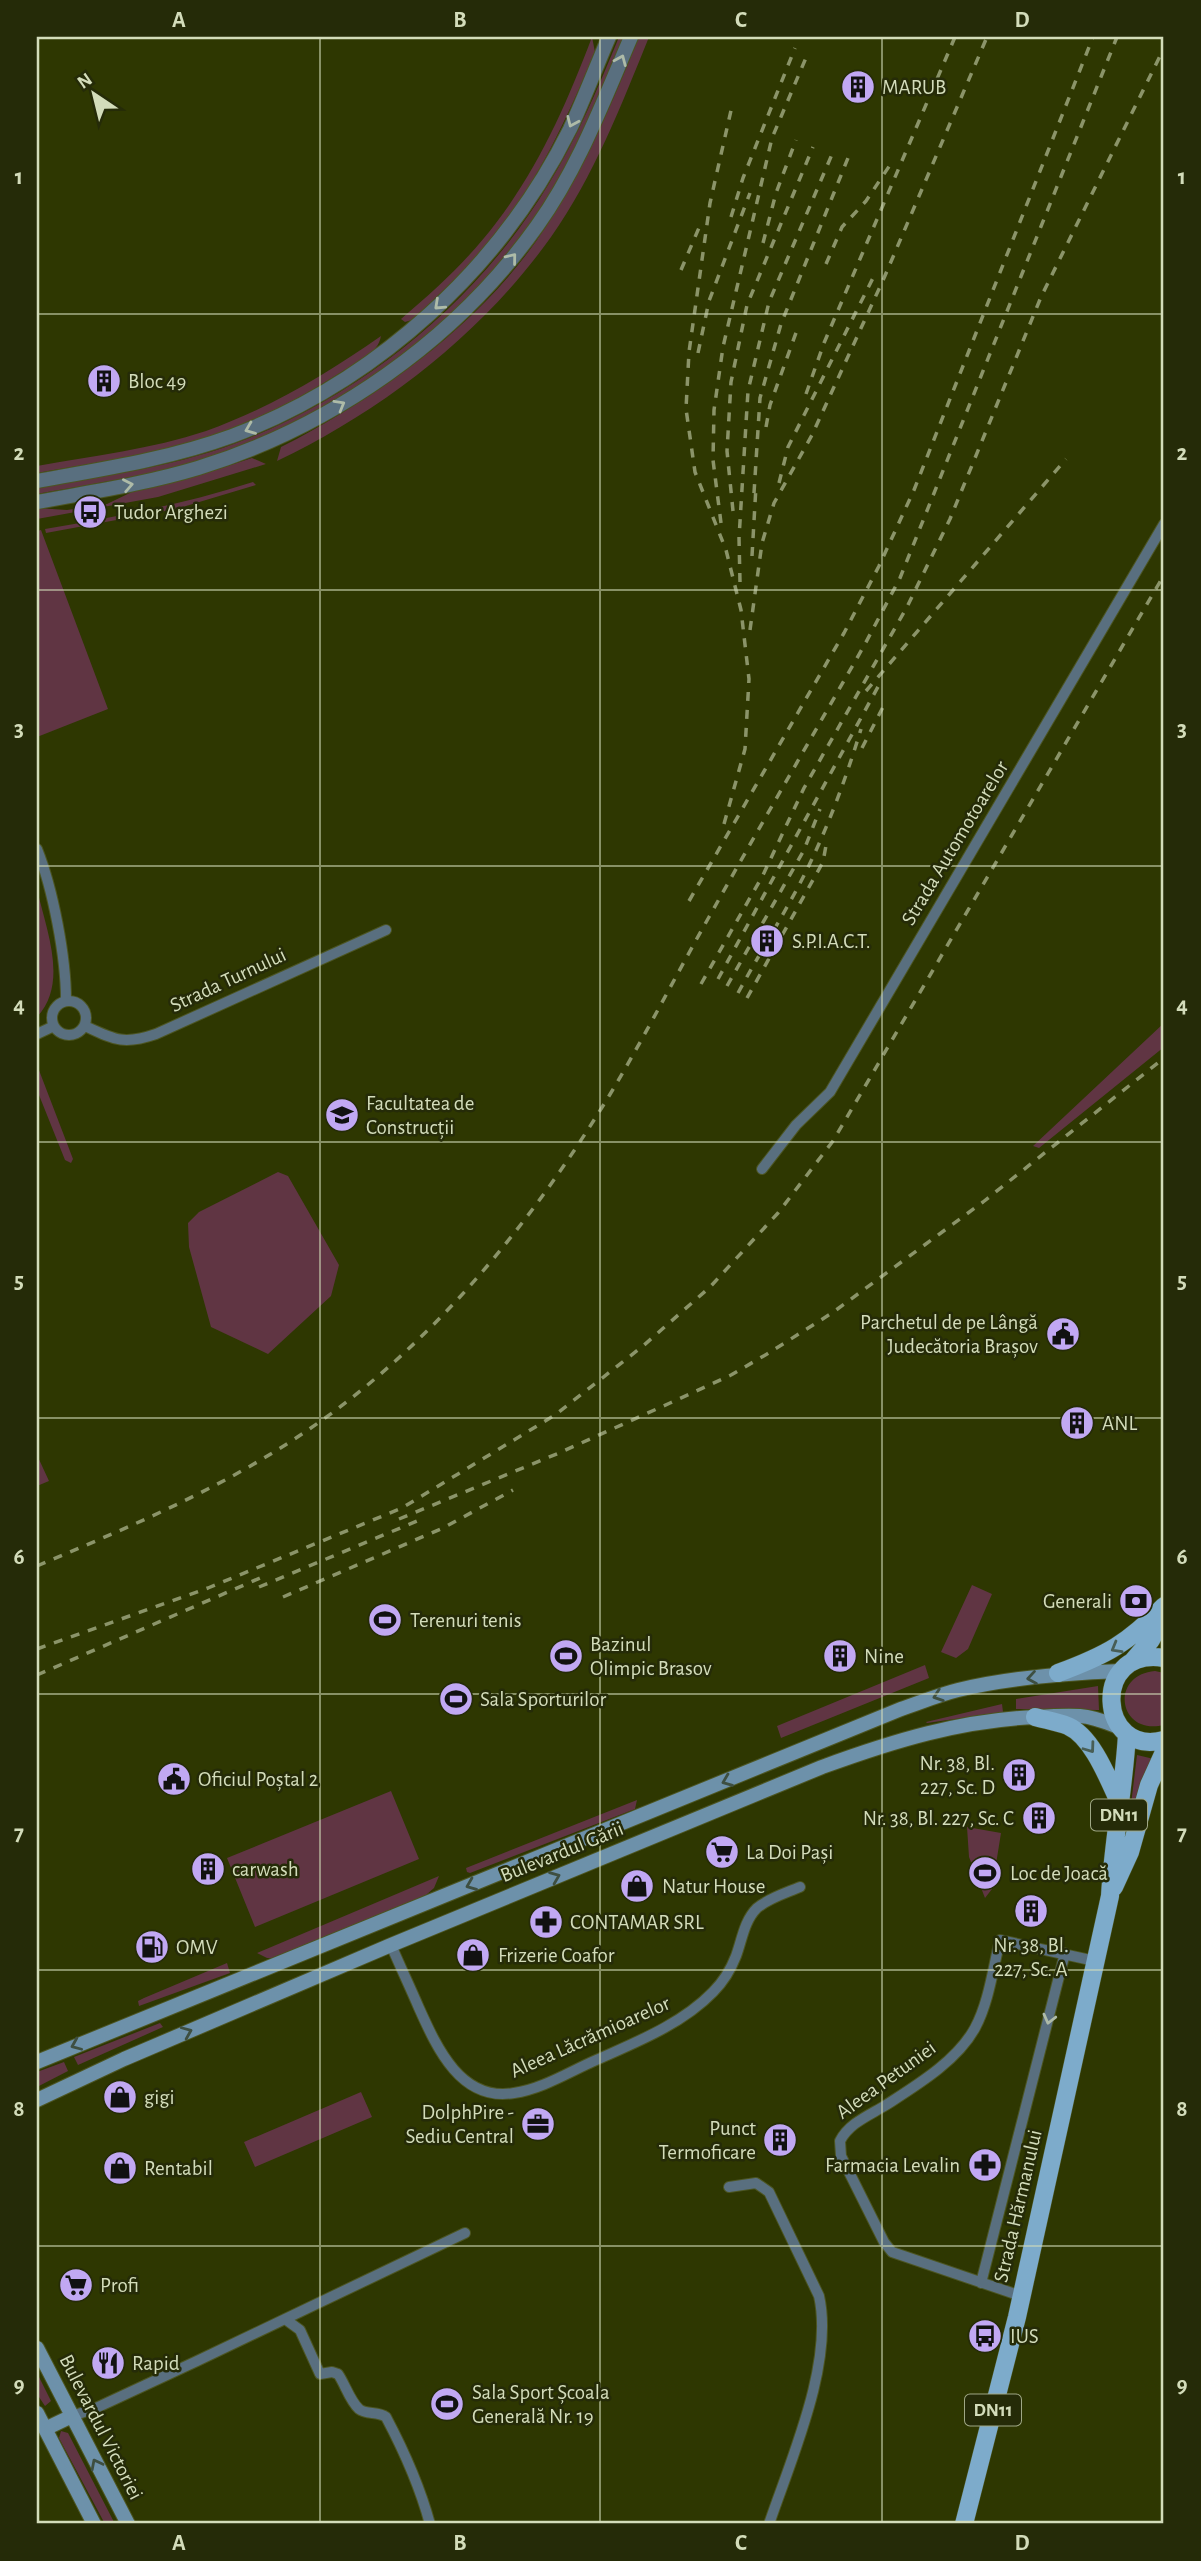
<svg xmlns="http://www.w3.org/2000/svg" width="1201" height="2561" font-family="'Alegreya Sans',sans-serif">
<style>
.green{fill:#603543}
.lines{fill:none;stroke-linecap:round;stroke-linejoin:round}
.minor-casing{stroke:#4c5522;stroke-width:12}
.tertiary-casing{stroke:#4c5522;stroke-width:16}
.secondary-casing{stroke:#4c5522;stroke-width:16}
.primary-casing{stroke:#4c5522;stroke-width:19}
.minor{stroke:#596f7f;stroke-width:10}
.tertiary{stroke:#596f7f;stroke-width:14}
.secondary{stroke:#6d91aa;stroke-width:14}
.primary{stroke:#7dabcb;stroke-width:18}
.rail{stroke:#8b9469;stroke-width:3.5;stroke-dasharray:9 9;stroke-linecap:butt}
.oneway{stroke:#aebba8}
.oneway2{stroke:#485e56}
.oneway3{stroke:#3e4f41}
.grid{fill:none;stroke:#d3dcba;stroke-width:2;stroke-opacity:0.55}
.labels{text-anchor:middle;dominant-baseline:central;stroke-width:5;stroke-linejoin:round;paint-order:stroke}
.shield{fill:#252b08;stroke:#9fa785;stroke-width:2}
.shield-label{font-size:19px;font-weight:bold;fill:#d3dcba}
.poi-label{font-size:21px;fill:#d3dcba;stroke:#252b08;text-anchor:start}
.street-label{font-size:21px;fill:#d3dcba;stroke:#252b08}
.neatline{fill:none;stroke:#d3dcba;stroke-width:2.5}
.grid-label{font-size:23px;text-anchor:middle;font-weight:bold;fill:#d3dcba}
</style>
<rect width="100%" height="100%" fill="#2e3701"/>
<path class="green" d="M592,37L595,52C569,113 542,174 501,227C475,261 443,291 412,320L405,322L401,319C435,290 469,259 496,223C539,167 567,103 592,37Z
M619,37H625C603,89 582,141 553,190C488,300 368,400 248,445C180,471 108,481 37,494V488C108,475 181,466 249,438C370,389 480,298 548,185C577,138 598,88 619,37Z
M639,37H649C621,106 594,176 551,237C483,333 382,411 277,461L281,447C379,397 484,322 545,228C585,168 612,103 639,37Z
M381,336C378,354 357,362 343,371C301,398 253,423 204,438C150,455 93,463 37,473V466C93,456 152,449 206,431C270,408 325,375 381,336Z
M252,458L266,464L158,497L37,519V508L67,510L107,504L138,489L197,476Z
M253,482L256,485L176,509L46,533L45,529C115,517 185,504 253,482Z
M41,530L108,709L37,737V531Z
M37,889C46,930 69,983 37,1017Z
M1164,1023V1047L1039,1148L1033,1146Z
M37,1065L73,1159L71,1163L65,1160L37,1090Z
M278,1172L288,1176L339,1265L331,1296L268,1354L211,1327L189,1247L188,1223L199,1212Z
M37,1455L49,1481L37,1486Z
M972,1585L992,1594L968,1649L956,1658L941,1652Z
M925,1665L929,1678L781,1738L777,1726Z
M1155,1671L1164,1673V1725C1118,1736 1109,1675 1155,1671Z
M1098,1686L1099,1710L1016,1709V1699Z
M1002,1704L1003,1712L927,1723L926,1722Z
M1137,1755L1154,1759L1145,1776L1129,1821Z
M391,1791L419,1859L255,1927L227,1858Z
M637,1800L635,1809L470,1873L467,1872L466,1868Z
M967,1827L1001,1833L992,1889L985,1898L969,1857Z
M439,1876L434,1888L426,1895L275,1958H267L257,1953Z
M227,1963L230,1973L139,2006L138,2001L144,1998Z
M160,2023L163,2027L78,2065L74,2057Z
M64,2062L68,2071L37,2087V2072Z
M361,2092L372,2117L255,2167L244,2142Z
M37,2373L51,2401L45,2406L37,2394Z
M61,2431L68,2433L115,2524H105L59,2438Z"/>
<g class="lines">
<g class="minor-casing">
<path id="minor" d="M37,849C53,889 66,957 66,1000
M52 1018a17 17 0 1 1 34 0a17 17 0 1 1-34 0Z
M85,1026C115,1040 124,1045 156,1034L386,930
M37,1034L54,1026
M762,1169L796,1125L830,1092L1164,524
M391,1945C400,1966 410,1987 419,2008C437,2048 461,2102 514,2093C542,2089 569,2072 594,2061C634,2043 681,2025 713,1992C723,1982 731,1969 736,1956C742,1940 744,1921 757,1908C769,1898 786,1893 800,1887
M729,2187L756,2183L769,2192L819,2296C834,2363 791,2459 769,2524
M981,2283L1065,1953
M1021,2296L892,2252L884,2242L841,2156L840,2141C849,2123 870,2115 886,2105C917,2085 957,2061 975,2028C989,2002 993,1968 1000,1940L1095,1961
M285,2319L300,2330L320,2374L332,2372L338,2374C345,2384 350,2401 359,2409C366,2415 378,2411 386,2417C404,2451 420,2487 430,2524
M72,2416L96,2408L197,2361L465,2233"/>
</g>
<g class="tertiary-casing">
<path id="tertiary" d="M37,481C103,469 169,459 232,436C377,381 501,268 570,129C584,99 596,67 609,37
M37,502C90,492 145,484 198,468C331,427 455,341 537,226C578,169 603,102 631,37"/>
</g>
<g class="secondary-casing">
<path id="secondary" d="M37,2062L901,1709C919,1703 938,1695 958,1690C1011,1677 1067,1673 1121,1671
M37,2100L124,2059L391,1945L822,1767C893,1741 961,1720 1037,1717C1051,1716 1066,1715 1080,1716C1095,1717 1108,1723 1121,1728
M37,2348L128,2524
M37,2413L94,2524
M45,2429L72,2416"/>
</g>
<g class="primary-casing">
<path id="primary" d="M1164,1658C1090,1646 1098,1758 1164,1740
M1132,1662L1151,1640L1164,1616
M1058,1673C1107,1655 1128,1643 1164,1606
M1035,1717C1046,1720 1058,1722 1068,1726C1093,1737 1109,1781 1120,1804
M1114,1887L1130,1852L1149,1785L1164,1752
M964,2524L1017,2317L1110,1896C1113,1842 1124,1788 1127,1734"/>
</g>
<use href="#minor" class="minor"/>
<use href="#tertiary" class="tertiary"/>
<use href="#secondary" class="secondary"/>
<use href="#primary" class="primary"/>
<path class="rail" d="M731,217L743,178L795,48
M763,243L776,193L796,140
M826,264L842,227L866,201L890,165
M681,270L701,223
M698,353L709,301L750,193
M806,394L824,343L955,37
M766,427L770,405L797,330
M779,483L788,447L875,274
M754,493L760,398L781,324L848,158
M733,511L727,451L731,382L747,305L813,147
M721,523L713,460L714,410L723,347L772,138L808,53
M752,556L756,486
M740,582L739,538L748,391L769,302L833,152
M750,630L762,543L774,503L812,435L884,278L987,37
M866,691L1066,459
M862,748L884,705
M724,824L745,749L749,679L741,610L726,550L695,472L686,409L689,352L710,203L732,106
M689,901L844,633L879,566L914,490L1093,37
M718,979L879,685
M701,984L763,875L804,788L907,607L950,519L1041,297L1164,48
M727,986L804,850L820,809
M738,993C757,958 778,924 797,889C824,838 844,785 861,729
M747,998L823,862L827,840
M399,1519L559,1453L670,1403L731,1375L767,1354L832,1313L983,1202L1164,1058
M37,1566C143,1521 238,1482 332,1413C446,1328 535,1217 609,1096C644,1038 675,977 709,917C760,826 813,735 865,644L900,578L1117,37
M259,1587L417,1521
M283,1597L443,1528L513,1490
M37,1649L208,1588L402,1508L555,1415L643,1346L710,1287L778,1213L833,1141L1164,575
M37,1675L267,1575"/>
</g>
<defs><path id="oneway-chevron" d="M-2-3.5L2.5 0L-2 3.5" fill="none" stroke-width="1.6" stroke-linecap="round" stroke-linejoin="round" transform="scale(1.75)"/></defs>
<g class="oneway">
<use href="#oneway-chevron" transform="translate(621 60) rotate(-67)"/>
<use href="#oneway-chevron" transform="translate(572 122) rotate(114)"/>
<use href="#oneway-chevron" transform="translate(512 258) rotate(-51)"/>
<use href="#oneway-chevron" transform="translate(439 305) rotate(137)"/>
<use href="#oneway-chevron" transform="translate(340 405) rotate(-30)"/>
<use href="#oneway-chevron" transform="translate(250 429) rotate(158)"/>
<use href="#oneway-chevron" transform="translate(128 485) rotate(-11)"/>
<use href="#oneway-chevron" transform="translate(1049 2019) rotate(104)"/>
</g>
<g class="oneway2">
<use href="#oneway-chevron" transform="translate(1116 1648) rotate(150)"/>
<use href="#oneway-chevron" transform="translate(1090 1748) rotate(54)"/>
</g>
<g class="oneway3">
<use href="#oneway-chevron" transform="translate(1032 1678) rotate(171)"/>
<use href="#oneway-chevron" transform="translate(938 1696) rotate(161)"/>
<use href="#oneway-chevron" transform="translate(727 1781) rotate(158)"/>
<use href="#oneway-chevron" transform="translate(555 1877) rotate(-22)"/>
<use href="#oneway-chevron" transform="translate(471 1885) rotate(158)"/>
<use href="#oneway-chevron" transform="translate(187 2032) rotate(-23)"/>
<use href="#oneway-chevron" transform="translate(76 2045) rotate(157)"/>
<use href="#oneway-chevron" transform="translate(96 2464) rotate(-117)"/>
</g>
<path class="grid" d="M320,37V2524M600,37V2524M882,37V2524M37,314H1164M37,590H1164M37,866H1164M37,1142H1164M37,1418H1164M37,1694H1164M37,1970H1164M37,2246H1164"/>
<defs>
<g id="building-disc" transform="scale(1.75)"><circle r="9.5" fill="#c1a8f3" stroke="#252b08"/><path d="M-4-6H4V6H1V3H-1V6H-4ZM-2.5-4.3h1.7v1.8h-1.7ZM.8-4.3h1.7v1.8H.8ZM-2.5-1h1.7V.8h-1.7ZM.8-1h1.7V.8H.8Z" fill="#111"/></g>
<g id="bus-disc" transform="scale(1.75)"><circle r="9.5" fill="#c1a8f3" stroke="#252b08"/><path d="M-5-6H5V4H4V6H2V4H-2V6H-4V4H-5ZM-3.5-4V0h7V-4ZM-3.5 1.2v1.5H-2V1.2ZM2 1.2v1.5H3.5V1.2Z" fill="#111"/></g>
<g id="university-disc" transform="scale(1.75)"><circle r="9.5" fill="#c1a8f3" stroke="#252b08"/><path d="M0-5L7-2L0 1L-7-2ZM-4 1L0 2.5L4 1V4Q0 6-4 4Z" fill="#111"/></g>
<g id="civic-disc" transform="scale(1.75)"><circle r="9.5" fill="#c1a8f3" stroke="#252b08"/><path d="M-.6-6.5H3V-4.5H.6V-3L4-1V1h2V6H-6V1h2V-1L-.6-3ZM-1.2 2.5V6h2.4V2.5Z" fill="#111"/></g>
<g id="bank-disc" transform="scale(1.75)"><circle r="9.5" fill="#c1a8f3" stroke="#252b08"/><path d="M-6-4H6V4H-6ZM0-2.3a2.3 2.3 0 1 0 0 4.6a2.3 2.3 0 1 0 0-4.6Z" fill="#111"/></g>
<g id="stadium-disc" transform="scale(1.75)"><circle r="9.5" fill="#c1a8f3" stroke="#252b08"/><path d="M0-5a6.5 5 0 1 0 0 10a6.5 5 0 1 0 0-10ZM-3.5-1.8h7v3.6h-7Z" fill="#111"/></g>
<g id="supermarket-disc" transform="scale(1.75)"><circle r="9.5" fill="#c1a8f3" stroke="#252b08"/><path d="M-6-5.5h2.5l.6 2H6L4.5 2H-2.5L-4.4-4H-6ZM-1.5 3.2a1.3 1.3 0 1 0 .1 0ZM3 3.2a1.3 1.3 0 1 0 .1 0Z" fill="#111"/></g>
<g id="shop-disc" transform="scale(1.75)"><circle r="9.5" fill="#c1a8f3" stroke="#252b08"/><path d="M-5-2.5h2.3a2.7 3.5 0 0 1 5.4 0H5L5.5 6h-11ZM-1.5-2.5h3a1.5 2.3 0 0 0-3 0Z" fill="#111"/></g>
<g id="pharmacy-disc" transform="scale(1.75)"><circle r="9.5" fill="#c1a8f3" stroke="#252b08"/><path d="M-2-6h4v4h4v4h-4v4h-4v-4h-4v-4h4Z" fill="#111"/></g>
<g id="fuel-disc" transform="scale(1.75)"><circle r="9.5" fill="#c1a8f3" stroke="#252b08"/><path d="M-5.5-6h7V0h2V4h1.3V-2.5L3-4.5l.8-.8L6-3V5H2.5V1h-1V6h-7ZM-4.2-4.7v3.2H.2V-4.7Z" fill="#111"/></g>
<g id="office-disc" transform="scale(1.75)"><circle r="9.5" fill="#c1a8f3" stroke="#252b08"/><path d="M-6-3h4V-5.5h4V-3h4V5H-6ZM-1-4.5V-3h2v-1.5ZM-6 0V1H6V0Z" fill="#111"/></g>
<g id="restaurant-disc" transform="scale(1.75)"><circle r="9.5" fill="#c1a8f3" stroke="#252b08"/><path d="M-5-6h1v4h1v-4h1v4h1v-4h1v5L-1.5 .5V6h-2V.5L-5-1ZM5-6V6H3V1.5H1.5Q1.5-4 5-6Z" fill="#111"/></g>
</defs>
<g fill-rule="evenodd">
<use href="#building-disc" x="858" y="87"/>
<use href="#building-disc" x="104" y="381"/>
<use href="#bus-disc" x="90" y="512"/>
<use href="#building-disc" x="767" y="941"/>
<use href="#university-disc" x="342" y="1115"/>
<use href="#civic-disc" x="1063" y="1334"/>
<use href="#building-disc" x="1077" y="1423"/>
<use href="#bank-disc" x="1136" y="1601"/>
<use href="#stadium-disc" x="385" y="1620"/>
<use href="#stadium-disc" x="566" y="1656"/>
<use href="#building-disc" x="840" y="1656"/>
<use href="#stadium-disc" x="456" y="1699"/>
<use href="#building-disc" x="1019" y="1775"/>
<use href="#civic-disc" x="174" y="1779"/>
<use href="#building-disc" x="1039" y="1818"/>
<use href="#supermarket-disc" x="722" y="1852"/>
<use href="#building-disc" x="208" y="1869"/>
<use href="#stadium-disc" x="985" y="1873"/>
<use href="#shop-disc" x="637" y="1886"/>
<use href="#building-disc" x="1031" y="1911"/>
<use href="#pharmacy-disc" x="546" y="1922"/>
<use href="#fuel-disc" x="152" y="1947"/>
<use href="#shop-disc" x="473" y="1955"/>
<use href="#shop-disc" x="120" y="2097"/>
<use href="#office-disc" x="538" y="2124"/>
<use href="#building-disc" x="780" y="2140"/>
<use href="#pharmacy-disc" x="985" y="2165"/>
<use href="#shop-disc" x="120" y="2168"/>
<use href="#supermarket-disc" x="76" y="2285"/>
<use href="#bus-disc" x="985" y="2336"/>
<use href="#restaurant-disc" x="108" y="2363"/>
<use href="#stadium-disc" x="447" y="2404"/>
</g>
<g class="labels">
<g class="shield">
<rect x="1091" y="1799.5" width="56" height="31" rx="5"/>
<rect x="965" y="2394.5" width="56" height="31" rx="5"/>
</g>
<g class="shield-label">
<text x="1119" y="1815">DN11</text>
<text x="993" y="2410">DN11</text>
</g>
<g class="poi-label">
<text x="882" y="87">MARUB</text>
<text x="128" y="381">Bloc 49</text>
<text x="114" y="512">Tudor Arghezi</text>
<text x="792" y="941">S.P.I.A.C.T.</text>
<text x="366" y="1103">Facultatea de<tspan x="366" dy="24">Construcții</tspan></text>
<text x="1038" y="1322" text-anchor="end">Parchetul de pe Lângă<tspan x="1038" dy="24">Judecătoria Brașov</tspan></text>
<text x="1102" y="1423">ANL</text>
<text x="1112" y="1601" text-anchor="end">Generali</text>
<text x="410" y="1620">Terenuri tenis</text>
<text x="590" y="1644">Bazinul<tspan x="590" dy="24">Olimpic Brasov</tspan></text>
<text x="864" y="1656">Nine</text>
<text x="480" y="1699">Sala Sporturilor</text>
<text x="995" y="1763" text-anchor="end">Nr. 38, Bl.<tspan x="995" dy="24">227, Sc. D</tspan></text>
<text x="198" y="1779">Oficiul Poștal 2</text>
<text x="1014" y="1818" text-anchor="end">Nr. 38, Bl. 227, Sc. C</text>
<text x="746" y="1852">La Doi Pași</text>
<text x="232" y="1869">carwash</text>
<text x="1010" y="1873">Loc de Joacă</text>
<text x="662" y="1886">Natur House</text>
<text x="570" y="1922">CONTAMAR SRL</text>
<text x="1031" y="1945" text-anchor="middle">Nr. 38, Bl.<tspan x="1031" dy="24">227, Sc. A</tspan></text>
<text x="176" y="1947">OMV</text>
<text x="498" y="1955">Frizerie Coafor</text>
<text x="144" y="2097">gigi</text>
<text x="514" y="2112" text-anchor="end">DolphPire -<tspan x="514" dy="24">Sediu Central</tspan></text>
<text x="756" y="2128" text-anchor="end">Punct<tspan x="756" dy="24">Termoficare</tspan></text>
<text x="960" y="2165" text-anchor="end">Farmacia Levalin</text>
<text x="144" y="2168">Rentabil</text>
<text x="100" y="2285">Profi</text>
<text x="1010" y="2336">IUS</text>
<text x="132" y="2363">Rapid</text>
<text x="472" y="2392">Sala Sport Școala<tspan x="472" dy="24">Generală Nr. 19</tspan></text>
</g>
<g class="street-label">
<text transform="translate(955 843) rotate(-59)">Strada Automotoarelor</text>
<text transform="translate(228 980) rotate(-25)">Strada Turnului</text>
<text transform="translate(562 1852) rotate(-22)">Bulevardul Gării</text>
<text transform="translate(590 2037) rotate(-24)">Aleea Lăcrămioarelor</text>
<text transform="translate(886 2080) rotate(-36)">Aleea Petuniei</text>
<text transform="translate(1018 2206) rotate(-77)">Strada Hărmanului</text>
<text transform="translate(101 2427) rotate(63)">Bulevardul Victoriei</text>
</g>
</g>
<rect width="1201" height="2561" fill="none" stroke="#252b08" stroke-width="77"/>
<g transform="translate(94 94) rotate(325)" stroke="#252b08" stroke-width="5" paint-order="stroke">
<path d="M0-5L12 26L0 18L-12 26Z" fill="#d3dcba"/>
<text y="-10" font-size="19" font-weight="bold" text-anchor="middle" fill="#d3dcba">N</text>
</g>
<rect x="38" y="38" width="1124" height="2484" class="neatline"/>
<g class="grid-label">
<text x="179" y="27">A</text>
<text x="460" y="27">B</text>
<text x="741" y="27">C</text>
<text x="1022" y="27">D</text>
<text x="19" y="184">1</text>
<text x="1182" y="184">1</text>
<text x="19" y="460">2</text>
<text x="1182" y="460">2</text>
<text x="19" y="736">3</text>
<text x="1182" y="736">3</text>
<text x="19" y="1012">4</text>
<text x="1182" y="1012">4</text>
<text x="19" y="1288">5</text>
<text x="1182" y="1288">5</text>
<text x="19" y="1564">6</text>
<text x="1182" y="1564">6</text>
<text x="19" y="1840">7</text>
<text x="1182" y="1840">7</text>
<text x="19" y="2116">8</text>
<text x="1182" y="2116">8</text>
<text x="19" y="2392">9</text>
<text x="1182" y="2392">9</text>
<text x="179" y="2550">A</text>
<text x="460" y="2550">B</text>
<text x="741" y="2550">C</text>
<text x="1022" y="2550">D</text>
</g>
</svg>
